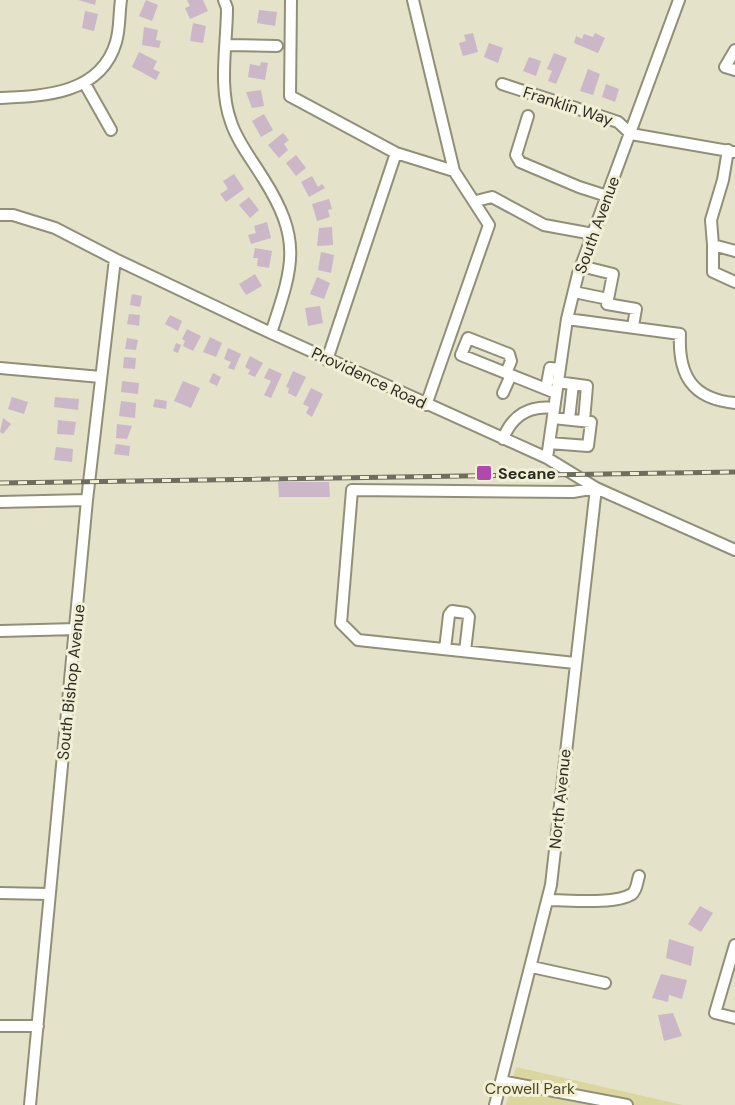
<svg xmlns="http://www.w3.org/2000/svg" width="735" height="1105" font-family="'DM Sans',sans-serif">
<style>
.green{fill:#dbd69e}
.building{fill:#cbb7c8}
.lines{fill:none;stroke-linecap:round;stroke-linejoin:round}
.minor-casing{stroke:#918f78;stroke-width:14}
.minor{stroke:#fff;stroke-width:10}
.rail-casing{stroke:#6e6d5e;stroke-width:5}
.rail{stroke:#f1efd6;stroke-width:3;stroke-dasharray:9;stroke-linecap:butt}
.poi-dot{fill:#b148ab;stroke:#f1efd6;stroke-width:2}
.labels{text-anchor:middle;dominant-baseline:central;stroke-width:6;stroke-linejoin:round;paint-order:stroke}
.street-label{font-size:16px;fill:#2d2c23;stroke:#f1efd6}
.poi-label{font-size:16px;font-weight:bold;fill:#2d2c23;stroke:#f1efd6;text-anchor:start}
.park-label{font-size:16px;fill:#4c4818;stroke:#f1efd6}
</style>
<rect width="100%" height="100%" fill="#e4e2c9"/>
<path class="green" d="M516,1067L683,1105H506Z"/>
<path class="building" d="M78,0H96L95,5Z
M146,0L158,5L152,21L139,16Z
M187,0H203L208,11L190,19L185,8L190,6Z
M259,10L277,12L275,26L257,23Z
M85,11L98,14L94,31L82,28Z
M193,23L206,26L203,43L190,41Z
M144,27L158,30L156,40L161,41L159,48L142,45Z
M473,33L478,52L463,56L459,43L466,41L464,35Z
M595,33L605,38L598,53L574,43L576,36L582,39L584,34L593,37Z
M489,43L503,48L498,63L484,57Z
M139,52L157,61L153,69L160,72L156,80L132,67Z
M554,53L567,58L556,84L548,81L552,71L547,69Z
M529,57L541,61L536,76L523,71Z
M261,62L268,63L265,80L248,77L250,64L260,66Z
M588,69L600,74L593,95L580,91Z
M606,84L619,89L615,102L602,97Z
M261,90L264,106L252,108L246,92Z
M264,114L273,130L261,137L252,121Z
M283,133L289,140L284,144L288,150L279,158L268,145Z
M296,155L306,168L296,176L286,163Z
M234,174L244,189L226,202L220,194L228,189L223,181Z
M312,176L318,187L322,184L325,188L309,197L301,182Z
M249,197L259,210L250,218L239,205Z
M329,199L332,209L328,210L330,217L317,221L312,204Z
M267,222L271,238L251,244L248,235L256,233L254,226Z
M332,227L333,245L317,246L319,228Z
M255,248L272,251L269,268L257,266L258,258H253Z
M321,252L334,255L331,273L318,270Z
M255,274L262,286L246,295L239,284Z
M317,277L330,283L324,299L310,294Z
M132,294L142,296L140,307L130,305Z
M320,306L323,323L308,326L305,308Z
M129,314L140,315L139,326L127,324Z
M170,315L182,321L178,331L165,324Z
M187,329L201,336L193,351L183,346L185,341L182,339Z
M210,337L222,343L216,357L203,352Z
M127,338L138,340L136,350L125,349Z
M176,343L181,345L178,353L173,351Z
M228,348L241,354L234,370L228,368L231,362L224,359Z
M250,356L263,363L255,377L248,374L250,370L245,367Z
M124,357L136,358L135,369L123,368Z
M269,368L282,374L271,398L264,395L271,381L264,378Z
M293,371L306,377L296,397L288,393L289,388L286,387Z
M213,373L221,377L217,386L209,382Z
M122,381L139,383L138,394L121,392Z
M183,381L200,388L191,408L174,401Z
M311,388L323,394L312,417L306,413L309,407L303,404Z
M12,397L28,402L24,414L8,409Z
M55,397L79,399L78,410L54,407Z
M155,399L167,401L166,409L153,407Z
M121,401L136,403L135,418L119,416Z
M3,418L11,424L3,434L0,432Z
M58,420L76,422L74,435L57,434Z
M117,424L132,426L127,439L116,438Z
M116,444L130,446L129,456L114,454Z
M56,447L73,449L72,462L54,460Z
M278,482H329L330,497H279Z
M700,906L713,913L701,932L688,924Z
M669,939L694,947L691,966L666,958Z
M661,974L687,980L682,999L669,995L668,1002L652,998Z
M673,1013L682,1036L664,1041L658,1015Z"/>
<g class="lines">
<g class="minor-casing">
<path id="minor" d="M224,0L227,8C227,44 218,87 231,122C237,141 252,160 263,178C303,241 293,266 271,333
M291,0L290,96L396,153L454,171
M413,0L454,171L489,225L426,405
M227,45L277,46
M735,50L725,67L735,70
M85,84L111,130
M502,84L618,122L631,134
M0,98C45,96 101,94 116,42C120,29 119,13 121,0
M528,116L516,155L520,162L579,187L607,196
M631,134L735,152
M728,150L723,180L711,220L713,245L735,251
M476,201L492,197L544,225L593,234
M0,215H13L55,228L115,259L271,333L547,458L596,488L735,550
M713,245V272L735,282
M574,292L608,299L613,274L581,266
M607,304L636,309L633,326
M567,319L680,334C678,375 692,399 735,403
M327,360L396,153
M0,368L101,377
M506,373L511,361L509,354L468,338L461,355L556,393
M557,382L587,386L584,421
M546,389L550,368L560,369
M503,393L511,375
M569,419L573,384
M503,439C512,415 530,405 554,408
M549,443L588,446L591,422L553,418
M547,458L567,319L578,274L679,0
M0,502L87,500
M0,631L77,629
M445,649L449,615L452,611L466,613L469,617L465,651
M0,893L49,894
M548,900C568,900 615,905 632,894C637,890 637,882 639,876
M735,945L715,1013L735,1018
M532,967L605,983
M0,1026H38
M501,1081L627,1105
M30,1105L87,500L115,259
M495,1105L551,885L596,488L573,492L352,490L341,623L358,640L575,663"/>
</g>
<use href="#minor" class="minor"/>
<g class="rail-casing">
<path id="rail" d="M0,483L735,472"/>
</g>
<use href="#rail" class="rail"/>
</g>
<rect class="poi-dot" x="476" y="465" width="16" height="16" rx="3"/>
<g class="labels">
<g class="street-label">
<text transform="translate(568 106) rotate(18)">Franklin Way</text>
<text transform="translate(597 225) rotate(-70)">South Avenue</text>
<text transform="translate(369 378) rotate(25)">Providence Road</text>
<text transform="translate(71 682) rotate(-84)">South Bishop Avenue</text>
<text transform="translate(560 799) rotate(-84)">North Avenue</text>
</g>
<g class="poi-label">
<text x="498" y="473">Secane</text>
</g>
<g class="park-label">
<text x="530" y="1088">Crowell Park</text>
</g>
</g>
</svg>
